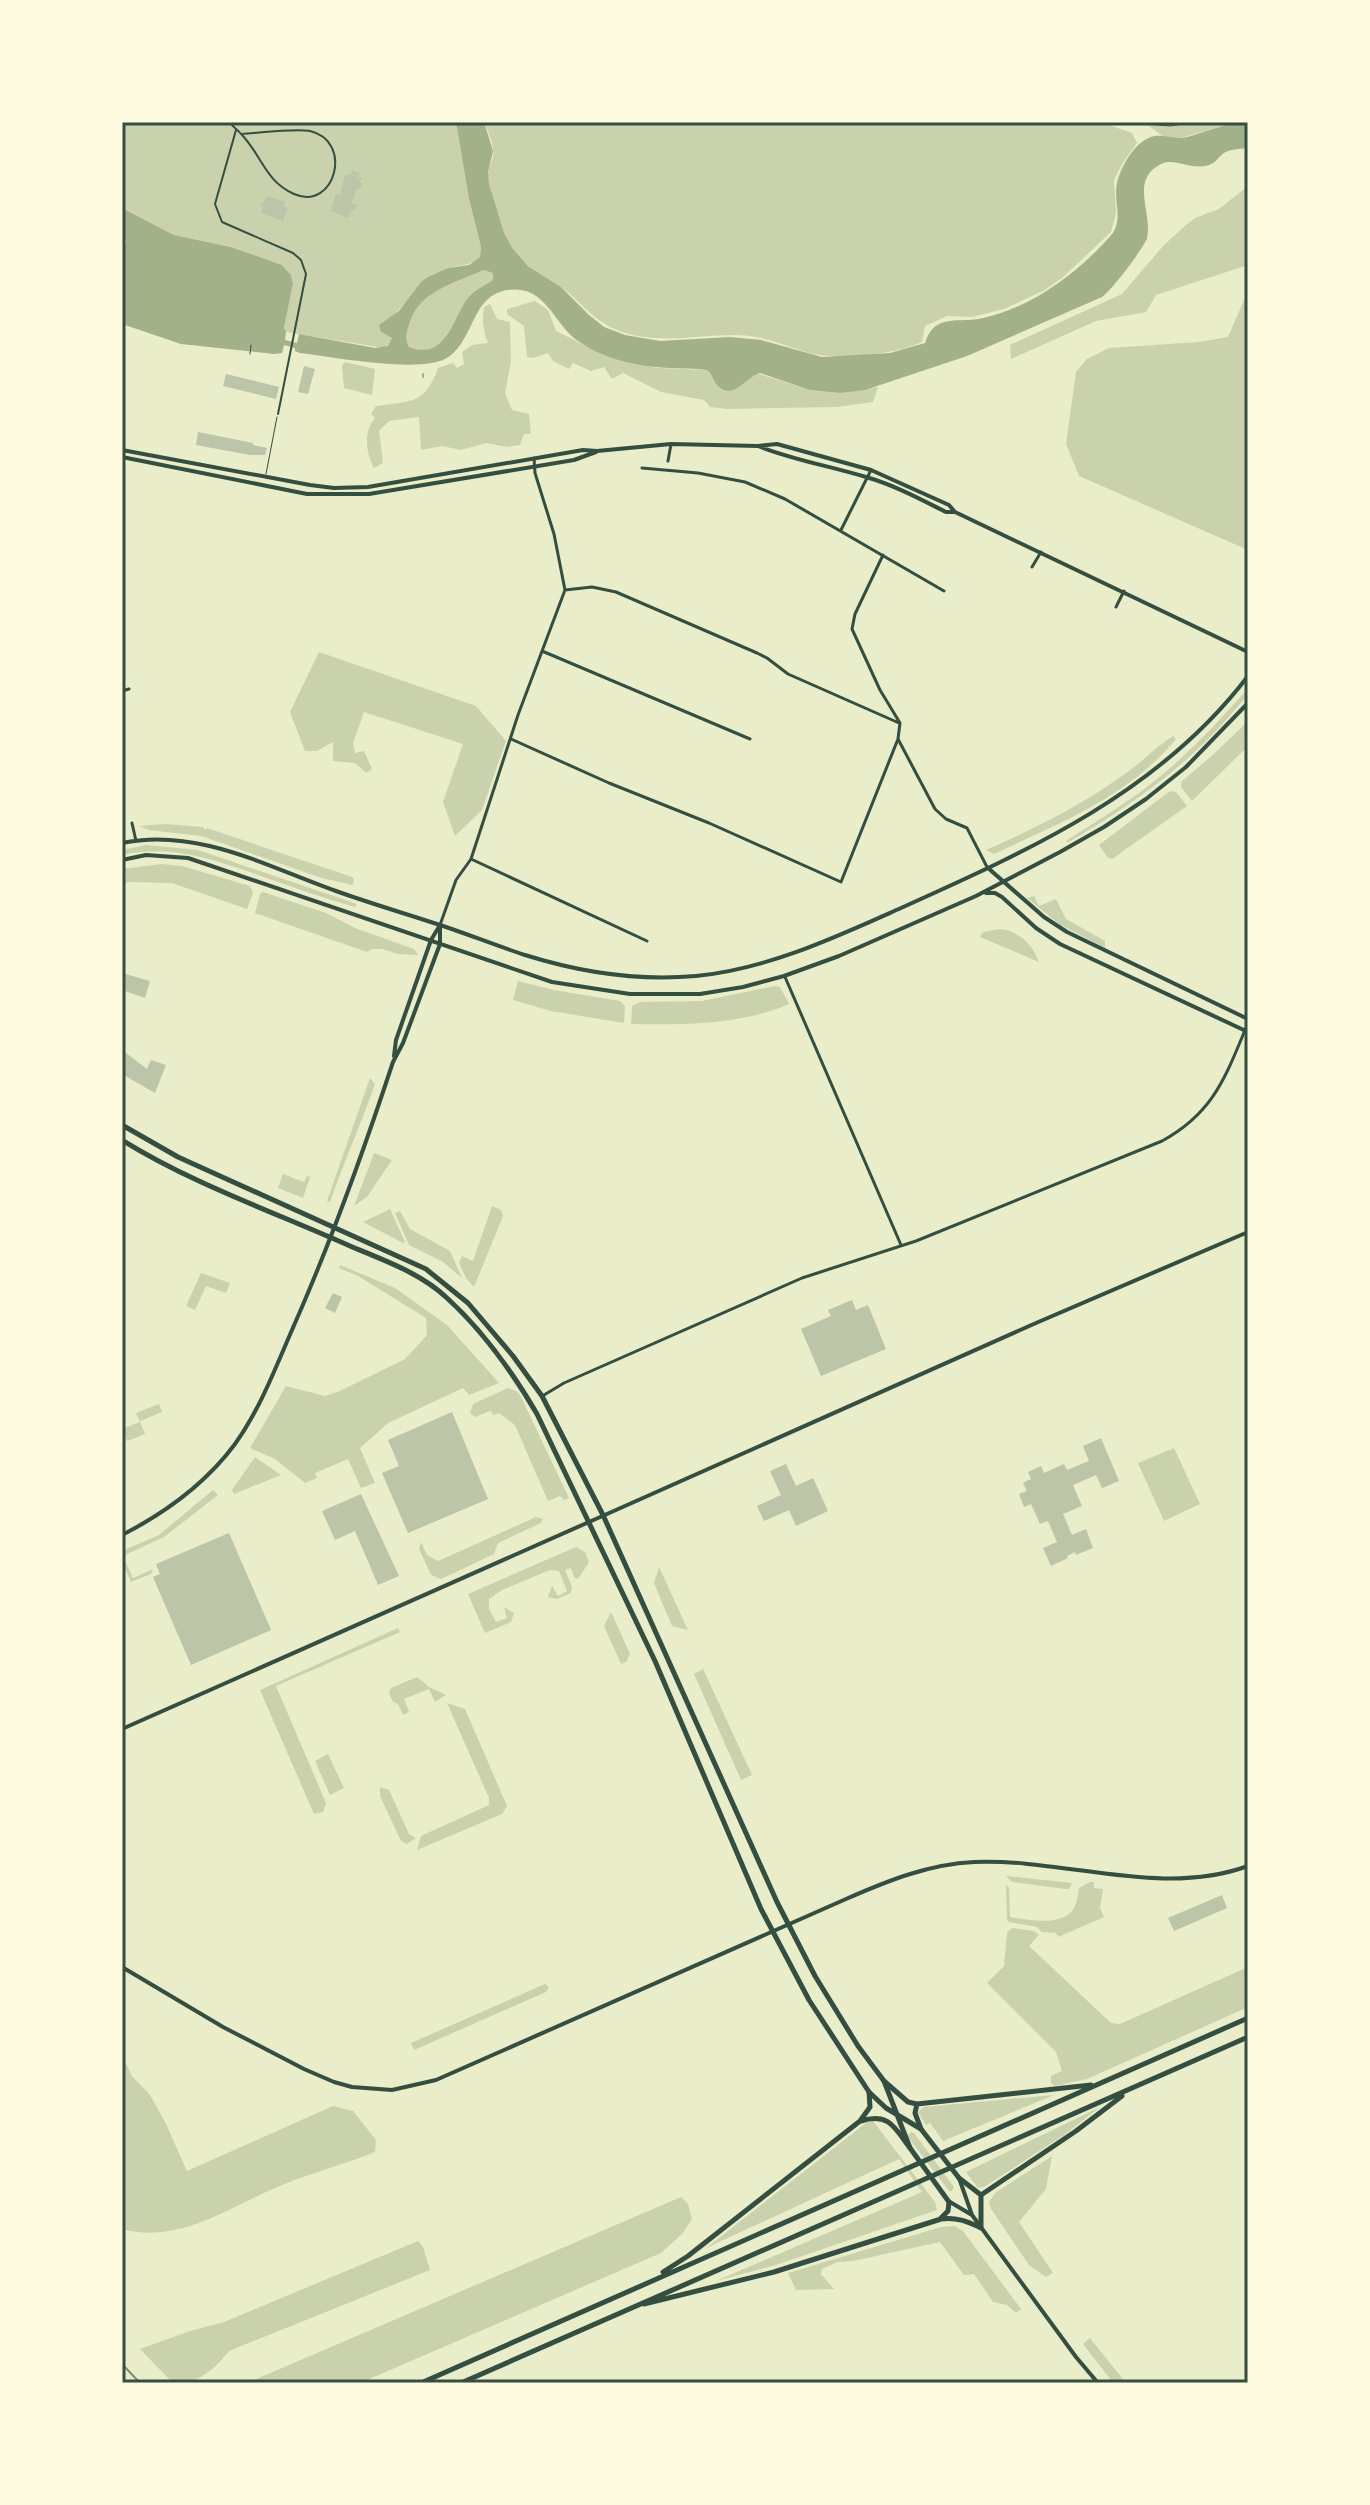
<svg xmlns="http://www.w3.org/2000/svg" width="1370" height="2505" font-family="'Fira Sans Condensed',sans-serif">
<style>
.green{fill:#cad2ad}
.water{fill:#a3b18a;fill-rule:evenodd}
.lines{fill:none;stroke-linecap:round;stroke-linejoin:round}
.stream{stroke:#a3b18a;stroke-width:2}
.building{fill:#bcc5a7}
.path{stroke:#344e41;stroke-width:1}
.service{stroke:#344e41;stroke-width:1}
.pedestrian{stroke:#344e41;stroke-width:2}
.minor{stroke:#344e41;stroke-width:3}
.tertiary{stroke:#344e41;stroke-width:4}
.secondary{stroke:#344e41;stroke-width:4}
.primary{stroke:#344e41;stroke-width:5}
.trunk{stroke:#344e41;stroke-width:5}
.rail{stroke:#7c8e77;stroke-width:2}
.neatline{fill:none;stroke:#344e41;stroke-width:3}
</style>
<rect width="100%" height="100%" fill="#e9edc9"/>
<path class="green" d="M122,122H456L469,199L481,247L480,257C466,269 456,263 445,270C423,285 396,310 381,332L392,338L390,344L384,348L286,332L284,325L293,284L291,275L282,265L231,247L174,235L122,208Z
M484,122H1100L1132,133L1137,143L1122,164L1114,180L1116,213L1111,232L1062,278L1043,291L1004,309L972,317L947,316L925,326L922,342C896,354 842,360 814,354C786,347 768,336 738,335C699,334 661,345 623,332C594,323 583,303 560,286C545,276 528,268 516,254C503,239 488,195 488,175C488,168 491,163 493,157C495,146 488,132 484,122Z
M1129,122H1236L1177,139L1164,137L1149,126Z
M1248,186V265L1156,295L1146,312L1096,321L1011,359L1010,345L1122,294L1164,245L1185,226L1195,218L1219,209Z
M483,270L493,273V280C484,286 474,290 467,299C452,320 446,362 409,347C404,337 407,331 410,322C419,290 456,283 483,270Z
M1247,293H1248V550L1079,476L1066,444L1076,372L1087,359L1109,348L1199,342L1228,337Z
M535,301L548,310L556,331L588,347L630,362L657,368L707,370C712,375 714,383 719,387C734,398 745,379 756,373L810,390L840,393L878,387L873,402L837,407L727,409L710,407L704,400L661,392L623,373L612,379L604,367L591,371L573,363L569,369L553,361L548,353L533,358L527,357L524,326L507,314V309Z
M490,304L497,319L510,322L511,361L505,393L512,410L529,414L531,434H524L520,445L507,447L486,443L461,450L442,446L421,450L419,417L389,421L379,431L383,463L374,468C366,453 363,432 375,418L371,414L376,406C410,401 425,405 438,368L453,363L457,368L464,364L462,352L472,345L488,343C483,331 482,320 484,307Z
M345,362L375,369L372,395L344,388L342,366Z
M319,652L476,706L506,741L482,810L455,836L443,802L463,744L364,712L353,743L355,753L364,751L372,769L366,773L355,763L333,761V742L317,751H305L290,712Z
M1248,688V695C1234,710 1221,727 1206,741C1165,782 1117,814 1067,843L1066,841C1090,825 1115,810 1139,793C1180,763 1215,726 1248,688Z
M1248,721V746L1192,801L1181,787L1182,781L1214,754Z
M1173,736L1176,739C1128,797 1060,823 994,854L986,850C1036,828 1084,804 1129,771C1144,760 1157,746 1173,736Z
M1170,791L1176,792L1187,806L1112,859L1108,858L1099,845Z
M165,824L203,827L205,830L207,828L352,877L354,879L353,885L322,878L201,836L149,830L139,826Z
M146,845L198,850L357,904L355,907C323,898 292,887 261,876C214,860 172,844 122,855V850Z
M162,864L182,866L250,886L253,893L247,909L172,883L128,882L122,885V869Z
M263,892L326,913L355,928L414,949L418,955L398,954L382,949H372L367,952L255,913L260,894Z
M1034,896L1039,906L1056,899L1066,919L1105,941V948L1059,924L1027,898Z
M1000,929C1019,931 1033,945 1039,962L980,937L983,932Z
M518,981L554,990L620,1001L625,1006L624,1023L551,1011L513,1000Z
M775,986L780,987L789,1004C741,1025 682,1025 631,1024L632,1006L640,1002L702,1001Z
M370,1078L375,1084C361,1124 344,1162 330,1202L327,1201Z
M374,1153L392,1160L367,1197L354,1206Z
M283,1174L304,1182L307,1176L310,1177L303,1198L278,1188Z
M492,1206L501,1210L503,1216L474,1287L466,1278L459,1263L462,1256L473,1261Z
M390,1209L405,1242L403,1243L363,1222Z
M400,1211L410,1229L450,1251L462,1278L443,1262L409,1245L395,1213Z
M340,1265L395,1288L447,1325L499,1383L469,1395L463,1388L388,1423L360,1448L375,1483L361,1488L348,1459L315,1473L317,1478L305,1483L275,1459L250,1448L286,1386L325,1396L340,1391L405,1359L427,1335L426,1318L358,1276L339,1268Z
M201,1273L230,1283L226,1293L206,1286L195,1310L186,1306Z
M508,1388L516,1391L520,1395L569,1498L564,1500L560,1496L548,1501L515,1425L499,1413L494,1415L490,1411L475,1417L470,1413L473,1404Z
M159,1404L162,1412L140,1421L145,1434L127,1441L122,1429L140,1422L136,1413Z
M1174,1448L1200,1504L1164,1521L1138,1463Z
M255,1457L281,1475L234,1494L232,1490Z
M213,1490L218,1495L164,1537L123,1556L133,1578L153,1569L151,1574L131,1582L122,1562V1551L159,1535Z
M536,1517L543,1519L541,1523L498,1543L494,1554L441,1579L431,1575L419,1549L421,1542L427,1555L438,1561Z
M576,1547L585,1552L589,1562L578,1579L574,1577L571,1568L565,1570L572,1587L571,1593L557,1599L548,1597L552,1586L558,1596L567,1591L559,1571L550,1570L502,1590L489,1599V1609L496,1622L507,1618L504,1607L514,1613L511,1622L485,1633L468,1594Z
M659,1567L688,1630L672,1626L654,1583Z
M611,1612L630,1654L626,1662L621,1664L604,1626Z
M398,1628L400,1632L276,1686L326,1803L323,1812L314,1814L260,1690Z
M703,1669L752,1775L741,1780L694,1674Z
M417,1677L429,1687L446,1695L435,1702L429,1689L404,1699L409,1712L403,1715L398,1704L393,1702L389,1693L391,1688Z
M447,1703L465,1709L507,1806L502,1814L417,1850L421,1836L489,1805V1798Z
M328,1754L344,1788L330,1795L315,1761Z
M380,1787L389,1790L409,1834L416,1838L407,1844L401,1841L380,1796Z
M1006,1876L1072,1883L1069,1889H1065L1012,1882Z
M1090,1882H1094V1888L1103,1889L1100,1908L1104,1917L1058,1937L1056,1933L1042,1932L1037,1927L1009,1922L1007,1919L1006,1884L1009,1888L1010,1917C1028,1920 1064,1927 1074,1908C1077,1902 1078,1895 1079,1888Z
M1012,1928L1034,1931L1039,1935L1029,1946L1111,2023L1120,2024L1248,1967V2007L1087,2079L1055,2086L1051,2083V2076L1062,2071L1056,2052L987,1983L1004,1966L1007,1933Z
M545,1984L549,1987L546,1992L414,2050L411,2043Z
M122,2055L132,2076L150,2095L166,2124L187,2171L333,2106L353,2111L376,2140L375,2152C342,2165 307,2174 275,2188C226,2209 178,2244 122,2229Z
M1054,2095L943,2141L930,2123L926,2125L918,2112L924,2107Z
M1100,2107L1064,2135L984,2187L978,2188L966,2172Z
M873,2121L935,2202L937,2210L776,2265L716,2281L922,2192L899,2159L706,2248L866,2123Z
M910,2132L914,2133L954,2187L952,2191H949L908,2137Z
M1052,2156L1046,2189L1019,2222L1053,2273L1046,2277L1029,2265L991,2209L989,2202L995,2193Z
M681,2197L688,2204L692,2219L683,2233L661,2253L360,2383H247Z
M954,2226L963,2231L1021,2309L1016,2313L1007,2305L993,2302L974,2274L964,2275L940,2242L853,2261L837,2262L822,2269L821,2274L834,2289L796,2290L788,2273L941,2227Z
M418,2241L423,2247L430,2270L229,2351C213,2371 199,2383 173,2383L140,2349L190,2331L224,2322Z
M1090,2338L1126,2383H1114L1111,2380L1083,2344Z"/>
<path class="water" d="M456,122H484L493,151L488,172L489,184L504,233L512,248L528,266L561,287L589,315L604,327L625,335L660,341L730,337L761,340L822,357L890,353L925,343C935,312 958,324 983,318C1035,306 1079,272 1113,233C1123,216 1113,201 1117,183C1121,166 1136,139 1155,136C1166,135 1176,140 1187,137C1207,132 1227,122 1248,122V148C1240,149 1230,149 1224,153C1218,157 1216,163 1209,165C1189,171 1176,157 1161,164C1129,180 1153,213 1147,238C1144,248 1111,291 1102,297L967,356L865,390L840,393L810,390L760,373C747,376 734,400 719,387C713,382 713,375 707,370C695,368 682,369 670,368C640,367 603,359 578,341C554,325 546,284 508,290C470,295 475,343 445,359C418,373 333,357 300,353L295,351V348L284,345L282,353L274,354L181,344L122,324V250L126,241L122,232V208L174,235L231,247L282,265L291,275L293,284L284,327L286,332L285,340L297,343L299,334L375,348L388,346L392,338L381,332L379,325L399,311L421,282L428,277L448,268L469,265L480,257L481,247L469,199ZM483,270L493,273V280C484,286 474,290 467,299C452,320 446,361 409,347C404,337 407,331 410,322C419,291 456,283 483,270Z"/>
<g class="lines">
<path class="stream" d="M423,374V377"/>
</g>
<path class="building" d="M352,170L360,173L358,177L362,178L360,182L362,183L360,189L357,188L351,203L357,205L354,211L351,210L348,218L331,211L336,193L340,195L345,175L351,174Z
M268,196L285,202L284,206L288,208L283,221L261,213L263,207L260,206Z
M304,366L315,369L308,394L298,392Z
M226,374L279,387L276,399L223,386Z
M198,432L253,443V445L267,448L265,455H250L196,445Z
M122,973L150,981L145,998L122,990Z
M122,1050L147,1069L151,1060L166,1065L155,1093L122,1074Z
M333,1293L342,1297L335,1313L325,1308Z
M852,1300L856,1310L868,1305L886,1349L821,1376L801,1329L831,1316L828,1310Z
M452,1412L488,1499L408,1533L382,1473L399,1466L388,1440Z
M1101,1438L1119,1481L1102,1488L1096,1475L1073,1485L1082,1506L1063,1514L1072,1535L1086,1529L1093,1548L1076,1555L1075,1552L1067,1556L1068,1558L1051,1566L1043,1548L1057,1542L1048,1521L1040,1524L1031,1504L1024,1507L1019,1494L1027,1491L1023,1483L1031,1479L1028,1472L1041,1466L1044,1473L1064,1464L1067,1470L1089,1461L1083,1446Z
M786,1464L796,1486L813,1478L828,1511L796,1526L789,1510L764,1521L757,1506L781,1495L770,1471Z
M361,1494L399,1576L378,1585L355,1531L335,1540L322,1511Z
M229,1533L271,1630L191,1665L153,1577L160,1574L156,1564Z
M1222,1895L1227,1908L1174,1931L1168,1918Z"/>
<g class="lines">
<path class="path" d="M1124,122L1170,126L1195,122
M250,354L251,345"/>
<path class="service" d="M266,474L277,417"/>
<path class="pedestrian" d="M229,122C233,127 238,130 242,135C262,156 265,181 294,194C335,212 354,141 310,131C295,128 259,133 242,134
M236,130L215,204L222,222L293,253L301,260L306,274L278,414"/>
<path class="minor" d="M668,461L671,444
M642,468L698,473L745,482L785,499L944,591
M841,530L871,470
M883,555L855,614L852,629L880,690L900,723
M1032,567L1041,552
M565,590L592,587L616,592L757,653L767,658L788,674L899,723
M1116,607L1124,591
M542,651L750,739
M122,691L129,689
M511,739L609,783L709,823L841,882L898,739L900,723
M898,739L935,809L946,819L967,828L987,867
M132,823L136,841
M471,859L647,941
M440,925L456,880L471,859L518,715L565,590L554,534L535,473L534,458
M785,977L901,1245
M544,1395L564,1383L802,1278L916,1241L1162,1141C1215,1112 1226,1075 1248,1023"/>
<path class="tertiary" d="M758,446C793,460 830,466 866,477C894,485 920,499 946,512H955
M122,450L310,485L334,488L368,487L583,450L597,451L671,444L758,446L777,444L871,470L949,505L955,512L1248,652
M122,457L307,494H369L574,460L596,452
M394,1056L396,1040L431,940L440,925
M122,1535C165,1513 206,1483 235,1444C260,1409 275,1369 292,1330C331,1242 363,1153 393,1062L403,1043L440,944V925
M122,1729L589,1522
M122,1967L223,2027L304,2069L334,2082L352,2087L392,2090L436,2080L846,1899C887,1881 929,1864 974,1862C1064,1858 1160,1898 1248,1866
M959,2178L972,2215L1076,2357L1098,2383
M950,2202L972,2215"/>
<path class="secondary" d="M122,843C197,827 268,867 336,891C372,904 407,914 443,926C470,935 497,946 525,955C579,972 639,981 696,976C768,969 836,937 901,908C1030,850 1160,792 1248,676
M122,860L146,855L188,858L552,982L630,994H700L743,987L784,976L839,956L976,896L1060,852L1104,827L1146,799L1186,767L1248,703
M988,868L1044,917L1067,932L1248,1019
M986,893H995L1002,897L1036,928L1060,944L1248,1032
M589,1522L1036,1323L1248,1232"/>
<path class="primary" d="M122,1125L178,1157L426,1269L468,1303L513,1356L542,1396L603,1515L777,1902L815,1976L858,2046L884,2081L910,2148L949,2202
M122,1140C193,1184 274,1212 350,1246C383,1260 421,1273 447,1298C482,1330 513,1373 537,1414L655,1661L761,1909L809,2000L869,2092L886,2108L921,2129L959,2178"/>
<path class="trunk" d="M884,2081L908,2102L917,2104L1091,2085
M917,2104L915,2113L921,2129
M861,2121C889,2112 895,2128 910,2148
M959,2178L981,2195
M941,2218L948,2211L949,2202
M981,2228V2195L1076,2131L1122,2096
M663,2272L688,2256L860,2121L870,2107L869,2092
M644,2304L774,2272L941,2219C956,2217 967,2221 981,2228
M421,2383L1248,2018
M461,2383L1248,2037"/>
<path class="rail" d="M122,2364L140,2383"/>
</g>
<rect width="1370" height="2505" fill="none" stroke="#fefae0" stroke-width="248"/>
<rect x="124" y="124" width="1122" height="2257" class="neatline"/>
</svg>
